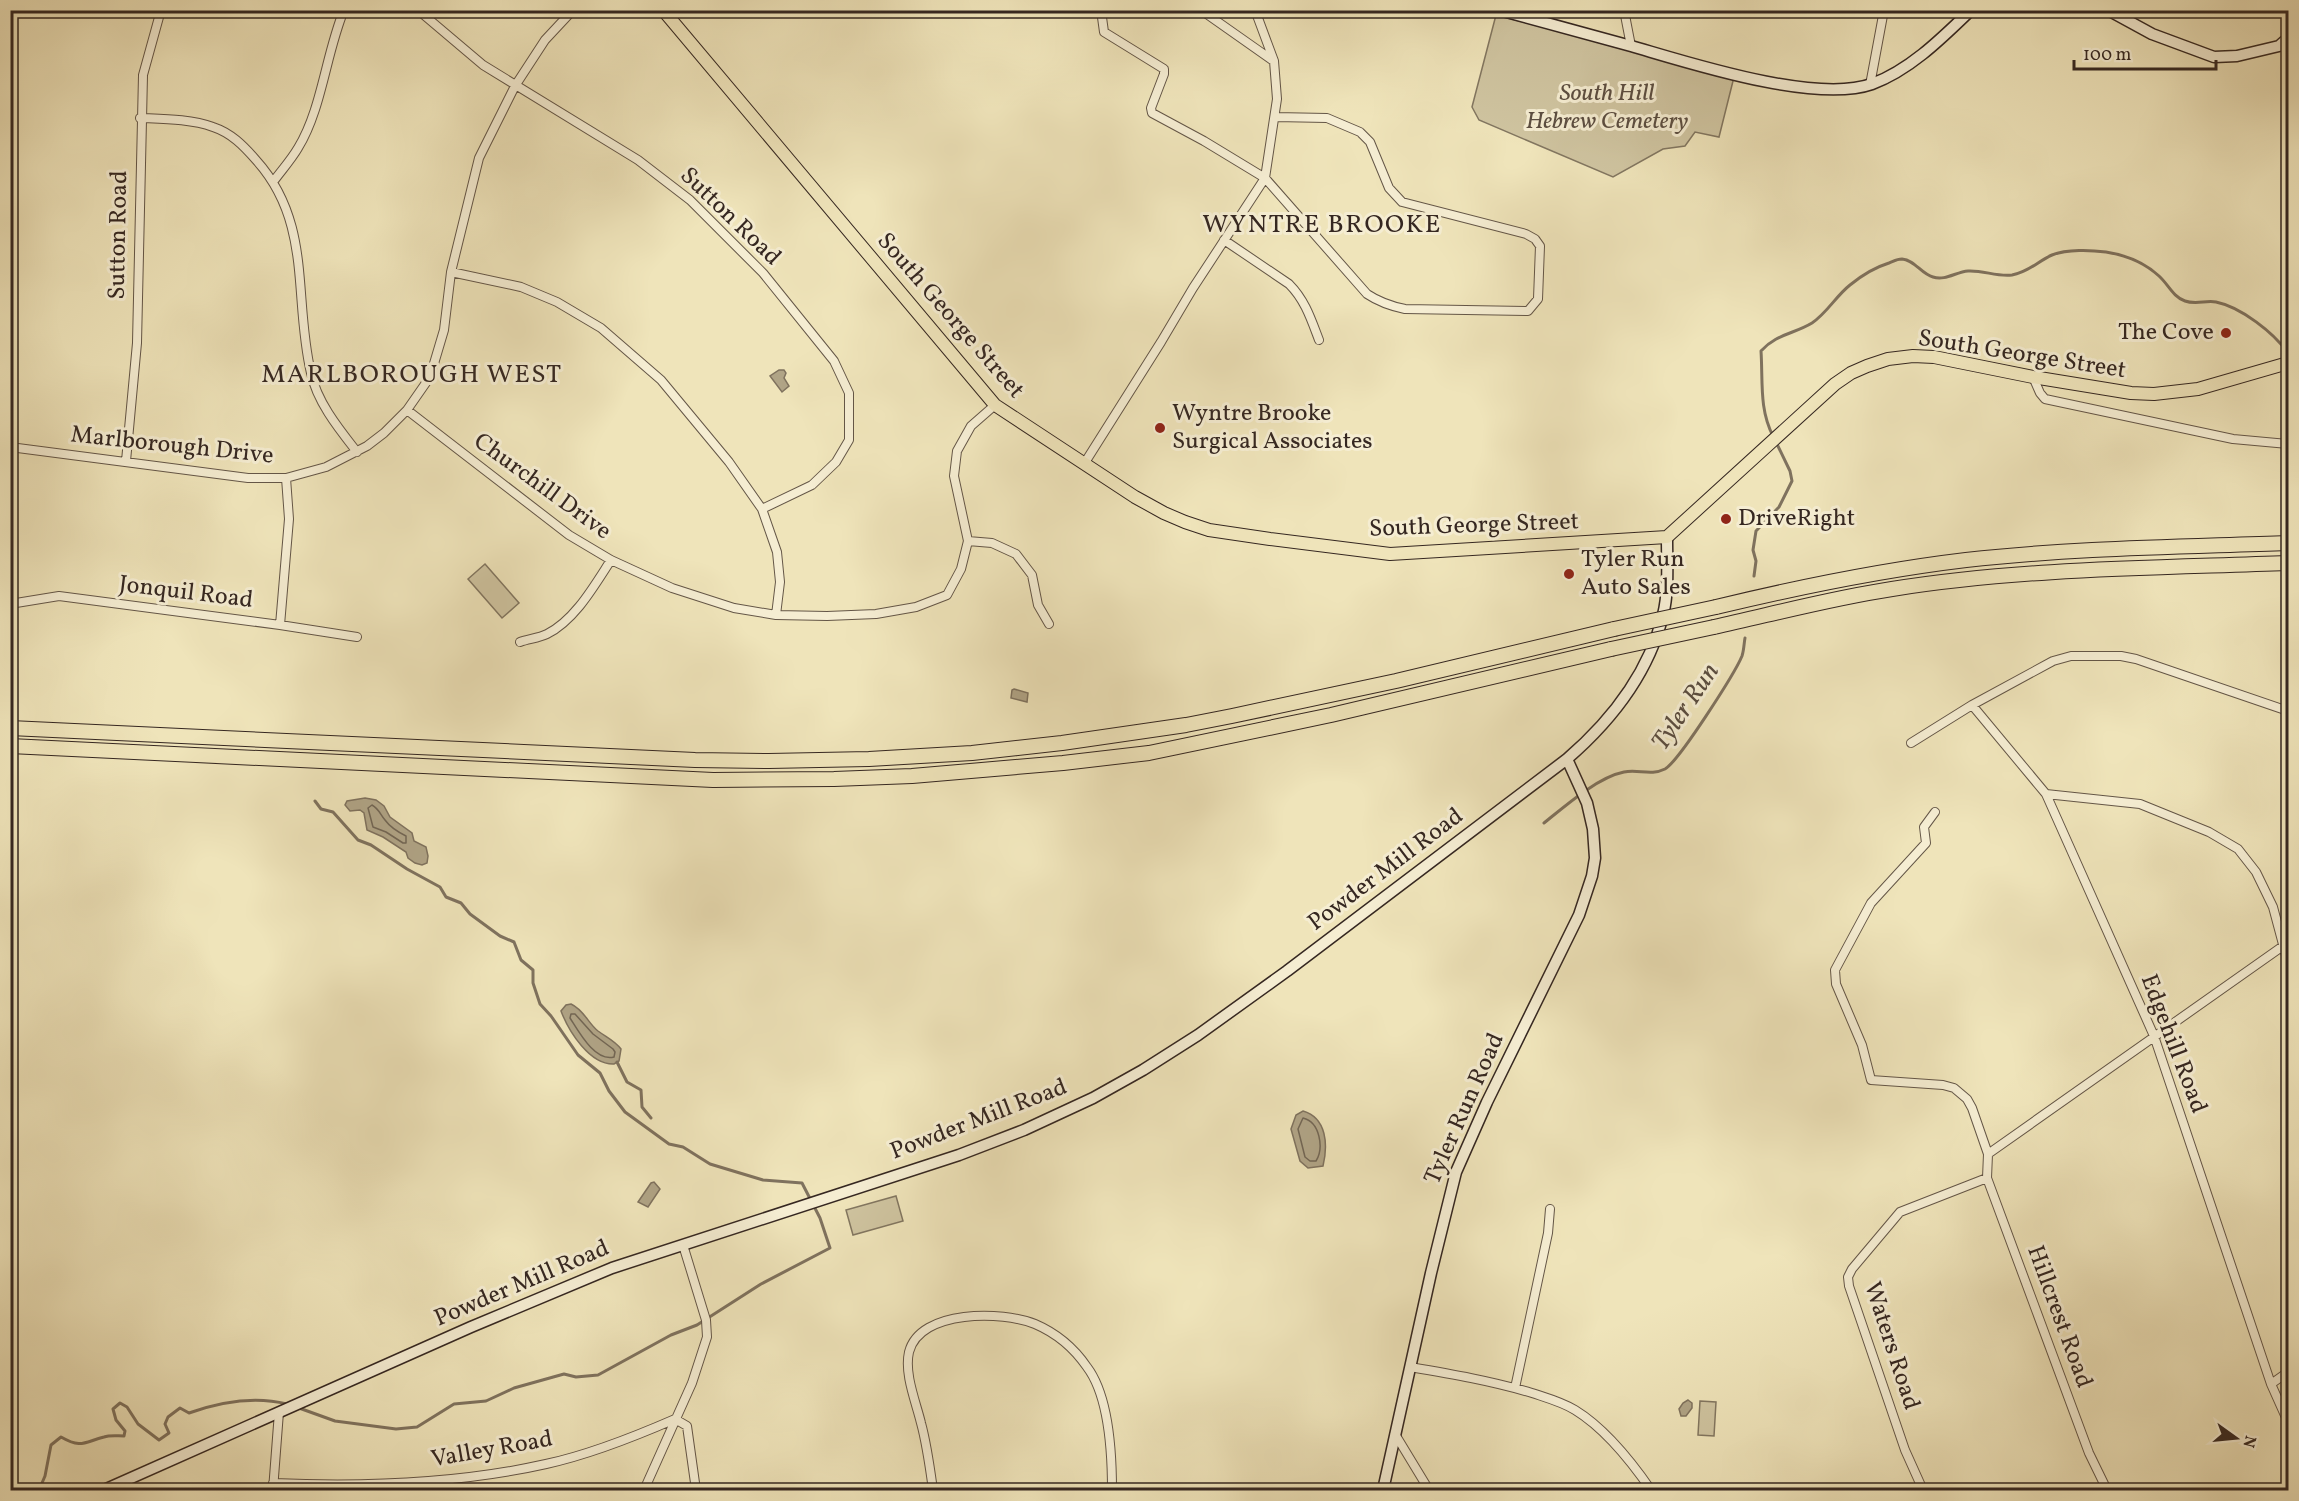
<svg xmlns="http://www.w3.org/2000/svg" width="2299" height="1501" font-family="Vollkorn,serif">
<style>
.green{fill:#cfc4a0;stroke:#827660;stroke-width:1.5}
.water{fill:#b0a486;stroke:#7f725e;stroke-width:1.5}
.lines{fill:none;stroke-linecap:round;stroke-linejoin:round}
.shore{stroke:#726654;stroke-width:1.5}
.stream{stroke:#7f725e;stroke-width:3}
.street-casing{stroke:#645647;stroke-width:10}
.secondary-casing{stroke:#352721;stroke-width:13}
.primary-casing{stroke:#352721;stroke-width:14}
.highway-casing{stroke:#352721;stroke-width:16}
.street{stroke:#f5edd2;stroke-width:8}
.secondary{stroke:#f5edd2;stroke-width:10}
.primary{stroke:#efe4ba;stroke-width:12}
.highway{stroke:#efe4ba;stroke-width:14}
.highway-bridge-casing{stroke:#352721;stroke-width:16;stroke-linecap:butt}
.highway-bridge{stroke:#efe4ba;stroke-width:14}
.poi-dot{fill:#8f2418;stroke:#f5edd2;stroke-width:2}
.labels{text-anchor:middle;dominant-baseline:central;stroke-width:6;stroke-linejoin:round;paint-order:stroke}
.park-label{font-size:24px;font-style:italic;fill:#5c4e41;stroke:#f5edd2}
.street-label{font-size:24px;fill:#352721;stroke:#f5edd2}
.poi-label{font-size:24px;fill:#352721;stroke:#f5edd2;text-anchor:start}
.neighbourhood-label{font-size:26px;letter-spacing:1.5px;fill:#352721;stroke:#f5edd2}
.water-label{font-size:26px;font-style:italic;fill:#5a4c3f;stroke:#f5edd2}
</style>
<rect width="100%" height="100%" fill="#efe4ba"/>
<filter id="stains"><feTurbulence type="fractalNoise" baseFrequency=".00333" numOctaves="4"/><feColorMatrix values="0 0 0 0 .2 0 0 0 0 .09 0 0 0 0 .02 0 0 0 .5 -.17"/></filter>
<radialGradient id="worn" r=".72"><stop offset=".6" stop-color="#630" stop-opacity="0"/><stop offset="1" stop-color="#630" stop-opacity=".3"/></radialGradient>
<path class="green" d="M1496,15L1734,77L1719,137L1695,132L1685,146L1663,149L1613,177L1479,120L1472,107Z
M485,564L519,603L502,618L468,579Z
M896,1196L903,1221L853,1235L846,1210Z
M1700,1401L1716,1402L1714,1436L1698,1435Z"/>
<path class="water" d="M779,370H784L786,373L784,378L789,386L782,392L770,376Z
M1014,689L1028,693L1027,702L1011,698L1012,690Z
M365,798L376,800L384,806L390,817L412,833L414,841L426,847L428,856L427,863L422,865L415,863L408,858L406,852L383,837L367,830L364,813L360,810L350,811L345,805L347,801Z
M571,1004C584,1010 588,1023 598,1031C606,1037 615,1041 621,1049L619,1061L614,1064C590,1065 569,1032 561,1011L566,1005Z
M1303,1111C1327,1118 1328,1145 1323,1166L1308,1168L1300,1161L1291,1129L1296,1115Z
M654,1182L660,1189L648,1207L638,1202L651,1183Z
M1688,1400L1692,1403V1408L1686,1416H1681L1679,1409L1683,1403Z"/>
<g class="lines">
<path class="shore" d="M372,805C379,809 380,814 385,820C390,827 398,832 406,836V843H403L386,832L373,827L368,808Z
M571,1014H575L593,1034L613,1049L615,1052L614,1057C595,1062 579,1032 570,1018Z
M1303,1118C1320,1122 1324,1148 1316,1161H1310L1305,1157L1298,1129Z"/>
<path class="stream" d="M1773,436C1759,409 1763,381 1761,351C1776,334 1794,334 1812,323C1827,313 1836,296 1850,285C1861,276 1876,267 1889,263C1894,261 1897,259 1902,259C1915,260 1921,274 1933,277C1945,281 1956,272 1968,271C1983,270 1997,277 2012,275C2029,272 2038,261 2052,255C2067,249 2091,250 2106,252C2125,255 2145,263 2159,276C2168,284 2173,297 2185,301C2196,305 2206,300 2216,302C2241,307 2274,333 2288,353
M1754,576L1756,561L1753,550L1756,531L1779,507L1792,481L1790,471L1776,442
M1544,823C1565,806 1598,777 1624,772C1638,769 1651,776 1665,769C1679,761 1735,673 1742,656C1744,650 1744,643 1745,638
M617,1062L627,1082L641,1090L642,1107L651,1118
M299,1408L335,1421L396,1429L417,1427L454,1404L486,1401L514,1388L564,1374L576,1377L598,1375L671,1335L697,1325L761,1284L830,1248L820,1218L802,1183L763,1180L710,1164L683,1147L669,1144L625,1112L609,1091L600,1073L578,1055L551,1016L540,1004L533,983V970L521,960L514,942L500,936L470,914L461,903L446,897L440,887L407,869L371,845L358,840L333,812L321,809L315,801
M39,1490L45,1476L51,1445L61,1437C82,1449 84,1442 104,1437C110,1435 117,1436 124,1436L125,1431L116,1420L113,1409L120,1403L127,1407L138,1424L159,1440L169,1433L165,1424L168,1417L180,1408L189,1413C220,1402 255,1396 287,1404"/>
<g class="street-casing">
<path id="street" d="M418,10L483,65L638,160L690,200L763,273L834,361L849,393V440L836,462L812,485L762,509
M1101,10L1104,32L1164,69V74L1151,108L1152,113L1204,141L1265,178L1367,294C1379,302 1390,306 1405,309L1528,311L1538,299L1540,246L1535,239L1526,234L1402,202L1389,188L1370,142L1360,132L1327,118L1275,117
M1201,10L1272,60
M1624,10L1631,46
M1870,85L1884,10
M140,118C163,119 191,119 213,127C231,133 243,145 256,160C313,223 293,298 311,373C317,402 339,429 357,452
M273,182C281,171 291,160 298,148C322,109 326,53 344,10
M1224,240L1289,284C1305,300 1311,319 1319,340
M451,272L521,287L557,302L601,328L661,380L729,462L762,509L777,552L780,582L776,615
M2033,377L2040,393L2045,399L2233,439L2288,444
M407,410L569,535L611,560L672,588L734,608L776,615L827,616L876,614L916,607L947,595L961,569L968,541L954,476L957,451L971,426L995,405
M10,447L248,478H286L326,467L367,446L384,433L407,410L430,377L444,330L451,272L479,158L515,86L545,40L573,10
M126,461L137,343L143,75L161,10
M1084,464L1161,342L1193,288L1265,178L1277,99L1274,61L1255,10
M968,541L992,543L1016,554L1032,575L1038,605L1049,624
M10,604L59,596L280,625L357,637
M280,625L289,519L286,478
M520,642C528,639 539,638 547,634C575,620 594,586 611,560
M1972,705L2046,794L2154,1036L2271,1384L2288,1422
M1911,743L1972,705L2053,661L2071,656H2121L2136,659L2288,711
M2046,794L2140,804L2209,832L2238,849L2256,872L2273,907L2288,963
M1935,812L1924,827L1926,843L1871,903L1835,970L1836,984L1862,1045L1871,1080L1943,1085L1954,1088L1967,1099L1972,1108L1988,1154L1987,1178L2089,1453L2107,1490
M1988,1154L2283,946
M1410,1367C1451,1374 1492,1381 1532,1393C1547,1398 1562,1402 1575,1410C1606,1429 1631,1461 1651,1490
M2271,1384L2288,1372
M1515,1388L1548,1233L1550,1209
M1395,1434L1429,1490
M273,1483C365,1487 457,1484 546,1464C588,1455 636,1436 675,1419L687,1426L696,1490
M273,1490L279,1412
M644,1490L692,1383L707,1337L706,1320L683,1245
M933,1490C930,1468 927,1445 921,1423C916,1402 904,1374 909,1352C920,1309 1003,1311 1035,1324C1056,1333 1074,1348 1087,1367C1109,1396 1112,1455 1112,1490
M1923,1490L1905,1450L1849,1286L1848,1277L1852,1269L1900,1212L1987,1178"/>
</g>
<g class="secondary-casing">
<path id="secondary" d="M1499,10C1543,22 1587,34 1631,46C1690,63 1815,104 1872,84C1910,70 1942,38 1971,10
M2108,10L2152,34L2214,57L2237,56L2279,46L2288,38
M104,1490L471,1327L612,1268L959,1155L1024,1130L1093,1098L1143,1070L1198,1035L1287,971L1567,759C1611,721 1649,672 1663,615C1669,591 1667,563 1667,537
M1383,1490L1431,1273L1456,1172L1487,1102L1579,915L1592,876L1595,858L1593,829L1587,803L1567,759"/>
</g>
<g class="primary-casing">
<path id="primary" d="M663,10L995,405L1135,497L1164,513L1185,522L1209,530L1270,539L1390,554L1667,537L1835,384L1851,373L1867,366L1888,359L1913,356L1934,357L2033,377L2131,393L2154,394L2198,389L2288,363"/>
</g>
<g class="highway-casing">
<path id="highway" d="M1716,607C1799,587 1882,570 1966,560C2073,548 2181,547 2288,543
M1714,627C1773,614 1832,598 1892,589C2023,568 2157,568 2288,563
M10,728L695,760L769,761L869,759L972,753L1062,743L1186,725L1232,716L1396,681L1614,629
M10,746L713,780L834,779L912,776L1063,763L1149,753L1331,715L1611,649"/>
</g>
<use href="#street" class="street"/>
<use href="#secondary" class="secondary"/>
<use href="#primary" class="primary"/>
<use href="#highway" class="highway"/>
<g class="highway-bridge-casing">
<path id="highway-bridge" d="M1614,629L1716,607
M1611,649L1714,627"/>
</g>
<use href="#highway-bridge" class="highway-bridge"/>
</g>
<g class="poi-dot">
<circle cx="2226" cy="333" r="6"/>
<circle cx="1160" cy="428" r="6"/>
<circle cx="1726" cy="519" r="6"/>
<circle cx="1569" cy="574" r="6"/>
</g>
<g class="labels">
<g class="park-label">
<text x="1607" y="94">South Hill<tspan x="1607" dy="28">Hebrew Cemetery</tspan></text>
</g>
<g class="street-label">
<text transform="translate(730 217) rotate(44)">Sutton Road</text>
<text transform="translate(119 235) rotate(-89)">Sutton Road</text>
<text transform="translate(950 316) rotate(49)">South George Street</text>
<text transform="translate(2022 355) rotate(9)">South George Street</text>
<text transform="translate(172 446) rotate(6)">Marlborough Drive</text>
<text transform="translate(542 487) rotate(36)">Churchill Drive</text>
<text transform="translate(1474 526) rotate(-2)">South George Street</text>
<text transform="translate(186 593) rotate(7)">Jonquil Road</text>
<text transform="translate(1386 870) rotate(-37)">Powder Mill Road</text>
<text transform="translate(2173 1044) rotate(69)">Edgehill Road</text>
<text transform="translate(1465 1109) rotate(-66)">Tyler Run Road</text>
<text transform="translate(979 1120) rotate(-21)">Powder Mill Road</text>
<text transform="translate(522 1284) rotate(-23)">Powder Mill Road</text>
<text transform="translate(2059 1317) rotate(70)">Hillcrest Road</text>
<text transform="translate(1891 1346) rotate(72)">Waters Road</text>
<text transform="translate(492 1450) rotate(-10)">Valley Road</text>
</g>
<g class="poi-label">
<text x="2214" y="333" text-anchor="end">The Cove</text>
<text x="1172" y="414">Wyntre Brooke<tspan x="1172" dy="28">Surgical Associates</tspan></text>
<text x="1738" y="519">DriveRight</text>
<text x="1581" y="560">Tyler Run<tspan x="1581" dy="28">Auto Sales</tspan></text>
</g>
<g class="neighbourhood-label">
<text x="1322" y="225">WYNTRE BROOKE</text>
<text x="412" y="375">MARLBOROUGH WEST</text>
</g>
<g class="water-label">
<text transform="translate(1686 707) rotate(-56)">Tyler Run</text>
</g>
</g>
<rect width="2299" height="1501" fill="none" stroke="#efe4ba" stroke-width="36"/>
<rect x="12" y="12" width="2275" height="1477" fill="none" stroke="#352721" stroke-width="3"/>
<rect x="18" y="18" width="2263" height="1465" fill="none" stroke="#352721" stroke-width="1.5"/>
<g transform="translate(2236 1438) rotate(105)" stroke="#f5edd2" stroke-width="4.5" paint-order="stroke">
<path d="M0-4.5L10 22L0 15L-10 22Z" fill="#352721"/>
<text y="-9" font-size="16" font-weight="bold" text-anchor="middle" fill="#352721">N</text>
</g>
<path d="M2074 60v9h142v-9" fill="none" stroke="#352721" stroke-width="3"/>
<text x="2083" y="60" font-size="18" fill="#352721" stroke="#f5edd2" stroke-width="4.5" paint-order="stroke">100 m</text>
<rect width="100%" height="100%" filter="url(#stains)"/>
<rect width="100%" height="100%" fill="url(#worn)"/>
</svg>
